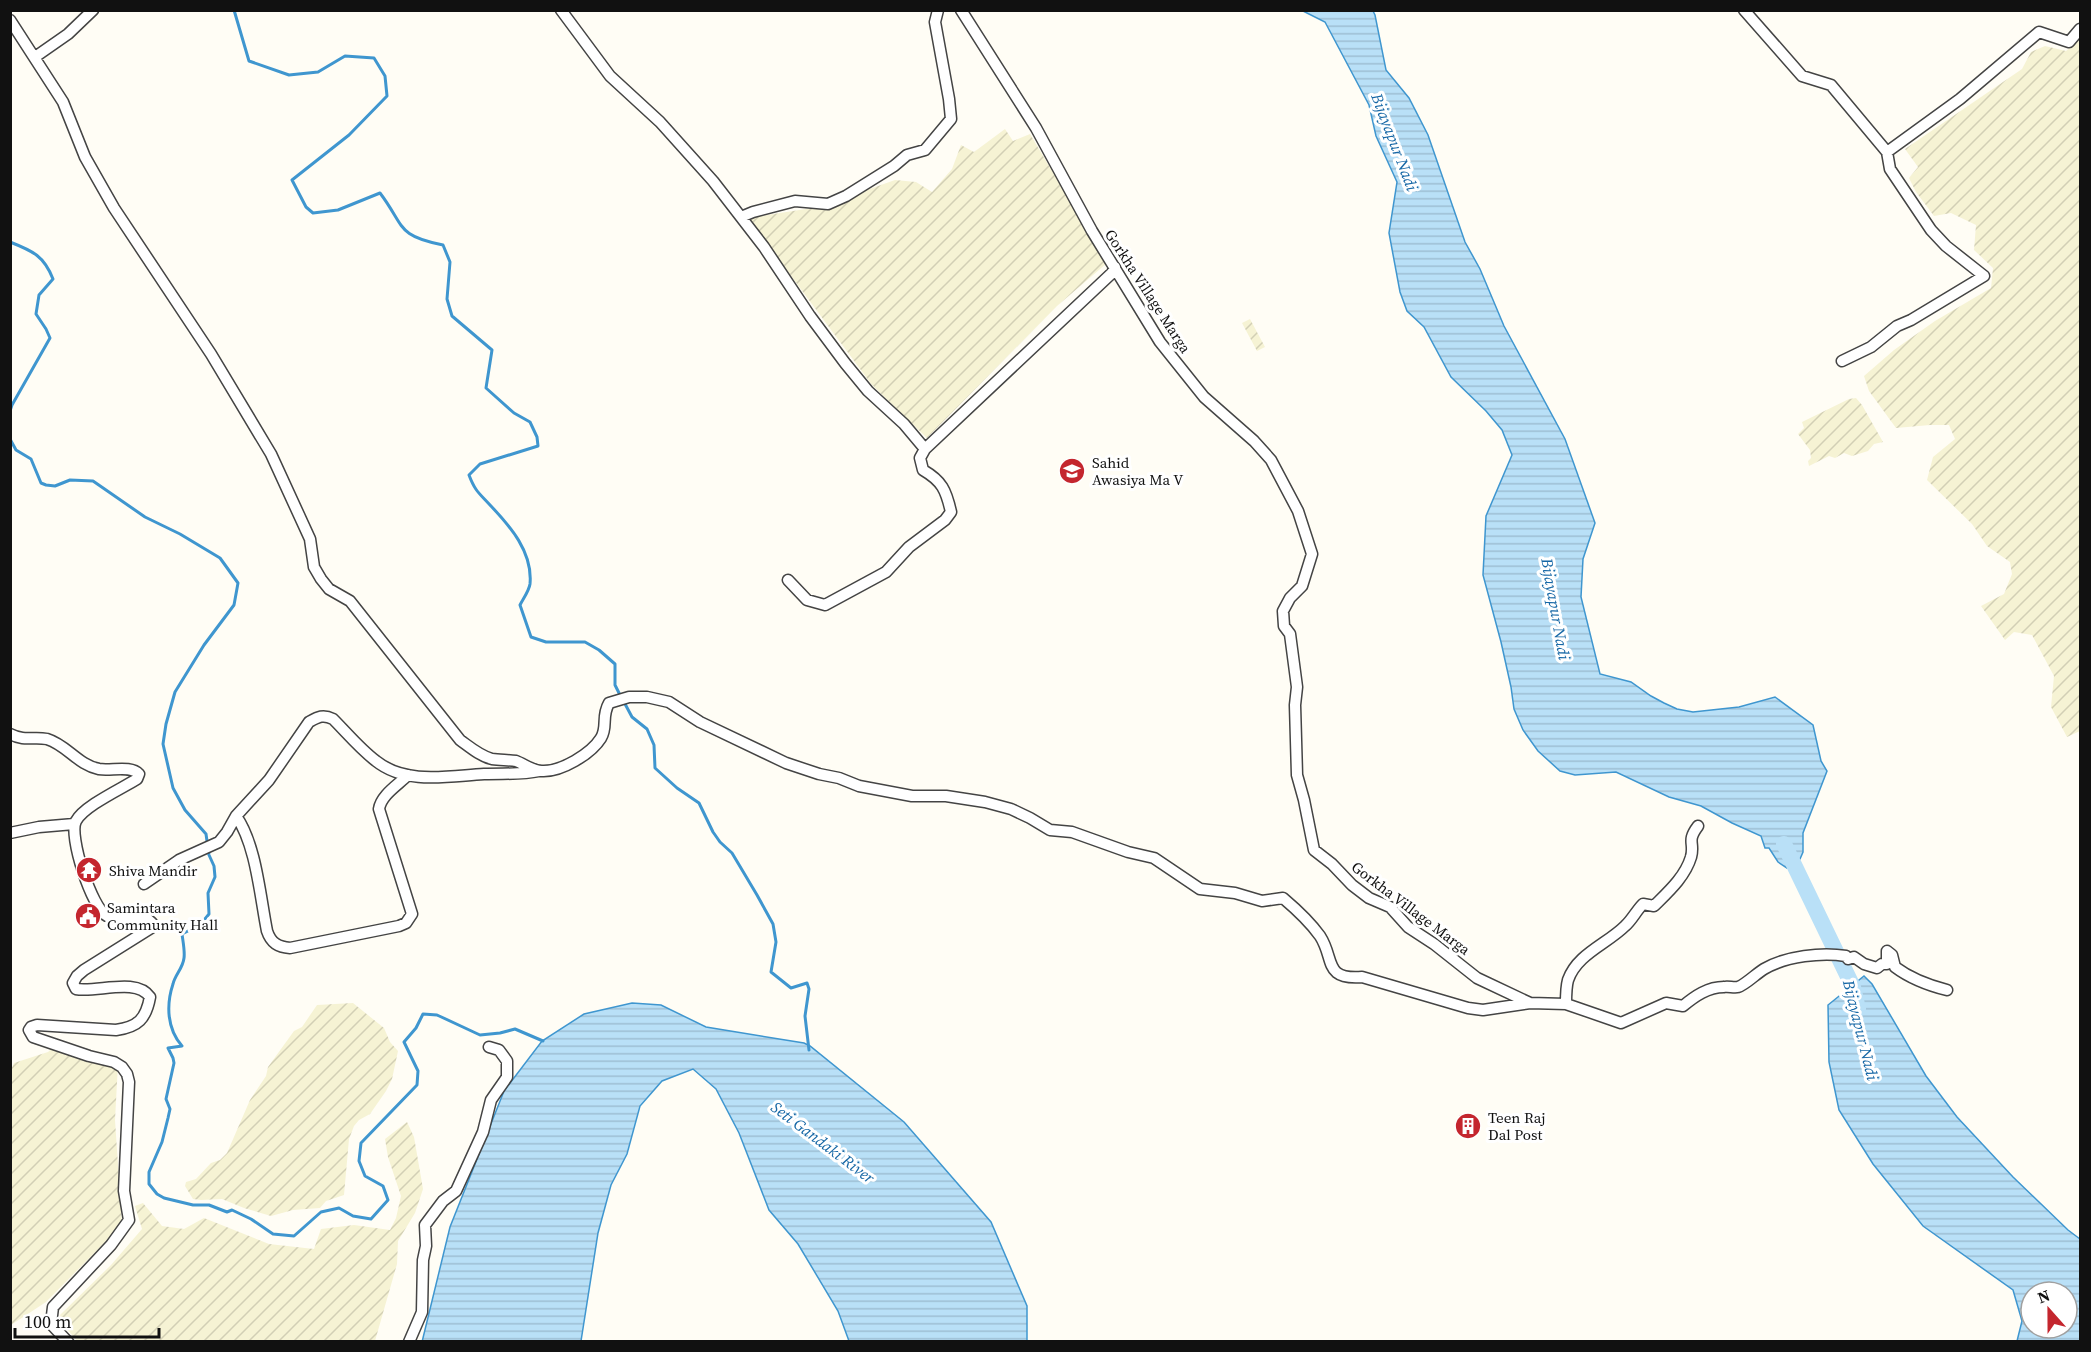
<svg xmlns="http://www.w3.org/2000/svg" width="2091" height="1352" font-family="'Source Serif 4',serif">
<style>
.farmland{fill:url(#farmland-furrows)}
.water{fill:url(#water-rules);stroke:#3f96cf;stroke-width:1.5;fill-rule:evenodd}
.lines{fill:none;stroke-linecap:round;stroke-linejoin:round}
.stream{stroke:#3f96cf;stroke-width:3}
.river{stroke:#b9e0f7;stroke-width:16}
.minor-casing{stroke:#444;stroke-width:13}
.minor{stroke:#fff;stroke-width:10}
.labels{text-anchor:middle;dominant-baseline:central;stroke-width:6;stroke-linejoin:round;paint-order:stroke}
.street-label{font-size:15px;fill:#111;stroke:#fff}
.poi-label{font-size:15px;fill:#111;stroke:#fff;text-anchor:start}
.water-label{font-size:16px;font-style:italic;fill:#1768a6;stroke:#fff}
</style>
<defs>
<pattern id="farmland-furrows" width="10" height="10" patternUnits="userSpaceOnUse" patternTransform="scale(1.5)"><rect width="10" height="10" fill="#f6f3d4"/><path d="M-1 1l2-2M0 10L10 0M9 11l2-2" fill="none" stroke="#d2cfb5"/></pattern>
<pattern id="water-rules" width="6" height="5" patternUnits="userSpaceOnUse" patternTransform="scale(1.5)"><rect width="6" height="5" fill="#b9e0f7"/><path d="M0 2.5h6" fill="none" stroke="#9ebfd3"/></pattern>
</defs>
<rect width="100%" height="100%" fill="#fffdf5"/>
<path class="farmland" d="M2080,40V731L2067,737L2051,707L2054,676L2032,635L2014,632L2005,640L1981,606L2004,594L2012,574L2010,562L1987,546L1972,524L1927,480L1933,457L1955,439L1949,425H1930L1896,428L1869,391L1864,376L1894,350L1935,321L1991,288L1993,268L1974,250L1976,225L1951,213L1934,216L1916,192L1909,178L1918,167L1905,149L2022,69L2031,52L2045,46L2066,51Z
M1005,129L1013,141L1030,134L1107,263L1057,306L927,438L872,385L748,218L819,207L895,180L916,182L932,192L952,169L961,145L974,152Z
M1250,319L1265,347L1257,351L1242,323Z
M1856,398L1862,405L1883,442L1874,444L1868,451L1852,456L1844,453L1835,458L1829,456L1809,466L1808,461L1811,458L1810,450L1798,434L1804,428L1802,422L1849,399Z
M353,1003L384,1028L390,1042L398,1051L392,1079L386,1091L370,1114L359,1120L354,1126L349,1139L344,1195L326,1201L320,1208L293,1210L271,1216L244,1208L222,1199L201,1200L193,1199L185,1186L186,1182L196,1179L211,1163L220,1160L227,1153L250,1100L266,1076L268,1067L294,1031L302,1027L317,1005Z
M58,1043L118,1064L115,1120L122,1225L46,1302L11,1325L10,1072L14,1063L48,1052Z
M407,1122L414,1137L423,1189L415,1213L398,1241L397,1264L375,1341L78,1342L67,1329L60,1315L111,1265L142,1229L135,1206L143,1203L162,1226L184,1229L204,1218L269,1244L314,1249L321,1229L354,1225L390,1230L396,1218L401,1196L388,1157L385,1139Z"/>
<path class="water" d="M1303,11H1373L1375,15L1386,70L1409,98L1428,135L1465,242L1480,269L1504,326L1565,439L1595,523L1583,559L1581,597L1600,674L1631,682L1651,696L1664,703L1677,709L1693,712L1739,707L1775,697L1813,725L1821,761L1827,771L1803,833V852L1800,859L1787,868L1778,862L1769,848H1765L1761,836L1732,823L1701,806L1669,797L1616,772L1575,775L1560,771L1538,751L1523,730L1514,709L1511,687L1501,642L1483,575L1486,516L1512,455L1502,430L1486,411L1451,377L1424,327L1407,311L1400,292L1389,233L1397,182L1376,136L1369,105L1325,22Z
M1864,976L1872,984L1926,1076L1957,1117L2013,1177L2068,1230L2080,1239V1341H2017L2022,1321L2013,1290L1923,1226L1873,1164L1839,1110L1829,1062L1828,1005ZM2031,1292H2067V1328H2031Z
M632,1003L661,1005L706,1027L804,1043L810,1046L904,1122L991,1222L1027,1306V1341H849L838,1311L798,1244L769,1210L739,1133L716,1089L693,1069L662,1081L640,1106L627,1154L611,1185L598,1233L581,1341L422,1342L450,1227L504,1091L542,1041L584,1014Z"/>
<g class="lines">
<path class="stream" d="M234,10L249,61L289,75L318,72L345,56L374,58L385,76L387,96L349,135L292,180L306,207L313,213L338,210L380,193C405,226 396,236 443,245L450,262L447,299L452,316L492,350L486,388L514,413L530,422L537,437L538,446L480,464L469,475C475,491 479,493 490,505C510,526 533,552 530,584C529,591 523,599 520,605L531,637L546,642H585L599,650L615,664V685L621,697
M10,242C33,251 44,256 53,279L39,295L36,314L46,329L50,338L12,405L10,411
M10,439L16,450L31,459L41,483L46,485L55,486L70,480L93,481L145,517L180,534L220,558L238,583L234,605L204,645L175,692L166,724L163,744L173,788L185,810L206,834L209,855L214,866L215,877L208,893L209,914L200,925L182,934C183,942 185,951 184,958C183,968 175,975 173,984C166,1005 167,1029 182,1046L168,1048L173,1058L174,1063L166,1099L170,1109L168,1118L162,1142L149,1172V1184L157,1194L164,1198L193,1205H209L227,1212L232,1210L251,1219L273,1234L294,1236L321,1212L339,1208L353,1216L371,1219L388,1200L383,1186L365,1176L359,1161L361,1143L417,1085L418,1071L404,1042L416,1028L423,1014L437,1015L480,1035L500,1033L515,1029L543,1041
M624,702L632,717L647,729L654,745L655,768L677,788L699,803L713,832L720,842L732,853L757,895L773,924L776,942L771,972L791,988L807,983L809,989L805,1016L809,1050"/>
<path class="river" d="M1784,844L1853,987L1858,1009"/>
<g class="minor-casing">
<path id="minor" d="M561,10L610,76L660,122L713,181L764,247L810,316L845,363L868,391L904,424L925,449L920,458L923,470C942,481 946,490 951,512L945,520L909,547L886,572L825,605L807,600L788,580
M961,10L1036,128L1092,231L1160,342L1204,397L1254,441L1271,460L1298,511L1312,554L1302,586L1290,598L1283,611L1284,626L1290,634L1297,687L1295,705L1297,775L1304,800L1314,850L1332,864L1352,885L1369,898L1390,907L1408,927L1434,944L1477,978L1530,1003L1566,1004C1566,996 1566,987 1568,980C1577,954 1607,944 1625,926C1632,920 1636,911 1643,904L1654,906C1668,892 1685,877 1691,857C1695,842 1686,842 1698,826
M1744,10L1802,76L1831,85L1887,152L1960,99L2039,32L2069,42L2080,29
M10,20L63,102L85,157L114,208L211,354L271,454L310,539L314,567L321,579L329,589L350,601L460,740C471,748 480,756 492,759C500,760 508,760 516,761C524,764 533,771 542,771C561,772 591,754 601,738C608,726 601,717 609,703L629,697H647L669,702L700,722L786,763L819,774L839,778L859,786L912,796H946L985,802L1011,809L1030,818L1050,830L1072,832L1128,852L1154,858L1200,889L1235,893L1262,901L1283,898C1296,909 1310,922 1320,936C1335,959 1323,980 1362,977L1468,1008L1483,1010L1530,1003
M35,57L68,34L93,10
M741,217L753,212L795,201L828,204L846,196L894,166L907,155L925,150L951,119L949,99L935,22L938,10
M1842,361L1871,347L1897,326L1911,320L1984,276L1946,246L1931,230L1890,169L1887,152
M925,449L1112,273L1115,267
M10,734C26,742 32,736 47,739C67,745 78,765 99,769C111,771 131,765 139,774L137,779C121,789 84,806 76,821C68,835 92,909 107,916C117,921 133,916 144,916L152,923L151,928L84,970L77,976L73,983L76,989C97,993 136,977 150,997C146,1019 138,1027 116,1030L37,1025L31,1027L29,1030L33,1037L89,1056L114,1062L122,1067L127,1074L129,1082L124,1191L129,1220L111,1245L53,1307L51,1324L68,1342
M236,816C256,844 260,896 267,931C271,943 278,947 290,948L399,926L406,923L412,914L379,809C381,795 398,785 408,775
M10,833L39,827L74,824
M144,884L179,860L219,842L227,832L236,816L269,780L309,722C318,717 323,714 333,719C347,733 360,749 376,761C406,785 448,776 484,774C503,773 521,775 539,771
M1566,1004L1621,1023L1666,1003L1683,1006C1695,996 1708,987 1724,987C1728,986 1734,988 1738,987C1745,985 1757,973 1764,969C1786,956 1822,952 1846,956L1848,959L1854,957L1864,964L1877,968L1882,964H1887V951L1892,955L1895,967C1911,979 1927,985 1947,990
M409,1342L422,1312L423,1260L426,1246L425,1225L443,1201L456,1191L483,1132L491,1100L507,1077V1061L499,1050L489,1047"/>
</g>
<use href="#minor" class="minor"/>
</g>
<defs>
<g id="school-disc" transform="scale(1.35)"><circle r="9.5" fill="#c4262e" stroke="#fff"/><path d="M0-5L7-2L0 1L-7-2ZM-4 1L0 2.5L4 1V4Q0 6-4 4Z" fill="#fff"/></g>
<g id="temple-disc" transform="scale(1.35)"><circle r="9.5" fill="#c4262e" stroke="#fff"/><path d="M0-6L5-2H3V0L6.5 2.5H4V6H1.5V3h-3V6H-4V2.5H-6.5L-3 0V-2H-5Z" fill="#fff"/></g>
<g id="civic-disc" transform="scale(1.35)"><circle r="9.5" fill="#c4262e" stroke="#fff"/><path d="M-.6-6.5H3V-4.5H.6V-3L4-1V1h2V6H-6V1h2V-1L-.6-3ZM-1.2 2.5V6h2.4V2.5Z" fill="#fff"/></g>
<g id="building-disc" transform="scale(1.35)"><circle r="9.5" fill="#c4262e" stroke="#fff"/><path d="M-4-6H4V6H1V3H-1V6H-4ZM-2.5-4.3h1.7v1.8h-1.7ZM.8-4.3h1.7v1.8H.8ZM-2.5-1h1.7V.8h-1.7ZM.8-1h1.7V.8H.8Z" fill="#fff"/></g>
</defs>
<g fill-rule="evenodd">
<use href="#school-disc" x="1072" y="471"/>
<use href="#temple-disc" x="89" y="870"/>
<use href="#civic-disc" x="88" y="916"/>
<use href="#building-disc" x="1468" y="1126"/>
</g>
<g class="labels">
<g class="street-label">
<text transform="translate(1148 291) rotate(57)">Gorkha Village Marga</text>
<text transform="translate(1411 908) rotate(37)">Gorkha Village Marga</text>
</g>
<g class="poi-label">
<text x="1092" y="462">Sahid<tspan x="1092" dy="17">Awasiya Ma V</tspan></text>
<text x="109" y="870">Shiva Mandir</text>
<text x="107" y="907">Samintara<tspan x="107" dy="17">Community Hall</tspan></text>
<text x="1488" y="1117">Teen Raj<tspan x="1488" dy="17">Dal Post</tspan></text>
</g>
<g class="water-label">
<text transform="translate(1395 142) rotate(69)">Bijayapur Nadi</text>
<text transform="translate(1556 609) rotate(80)">Bijayapur Nadi</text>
<text transform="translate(1861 1030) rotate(76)">Bijayapur Nadi</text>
<text transform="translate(823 1142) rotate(37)">Seti Gandaki River</text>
</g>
</g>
<rect width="2091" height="1352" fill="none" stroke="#111111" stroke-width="24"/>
<g transform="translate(2049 1310) rotate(339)"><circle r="28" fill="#ffffff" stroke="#a0a0a0" stroke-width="1.5"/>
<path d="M0-4.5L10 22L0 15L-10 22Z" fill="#c4262e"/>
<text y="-9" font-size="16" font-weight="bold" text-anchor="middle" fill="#111111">N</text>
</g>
<path d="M15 1328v9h144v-9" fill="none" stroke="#111111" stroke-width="3"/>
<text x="24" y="1328" font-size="18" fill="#111111" stroke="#ffffff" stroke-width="4.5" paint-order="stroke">100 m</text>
</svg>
